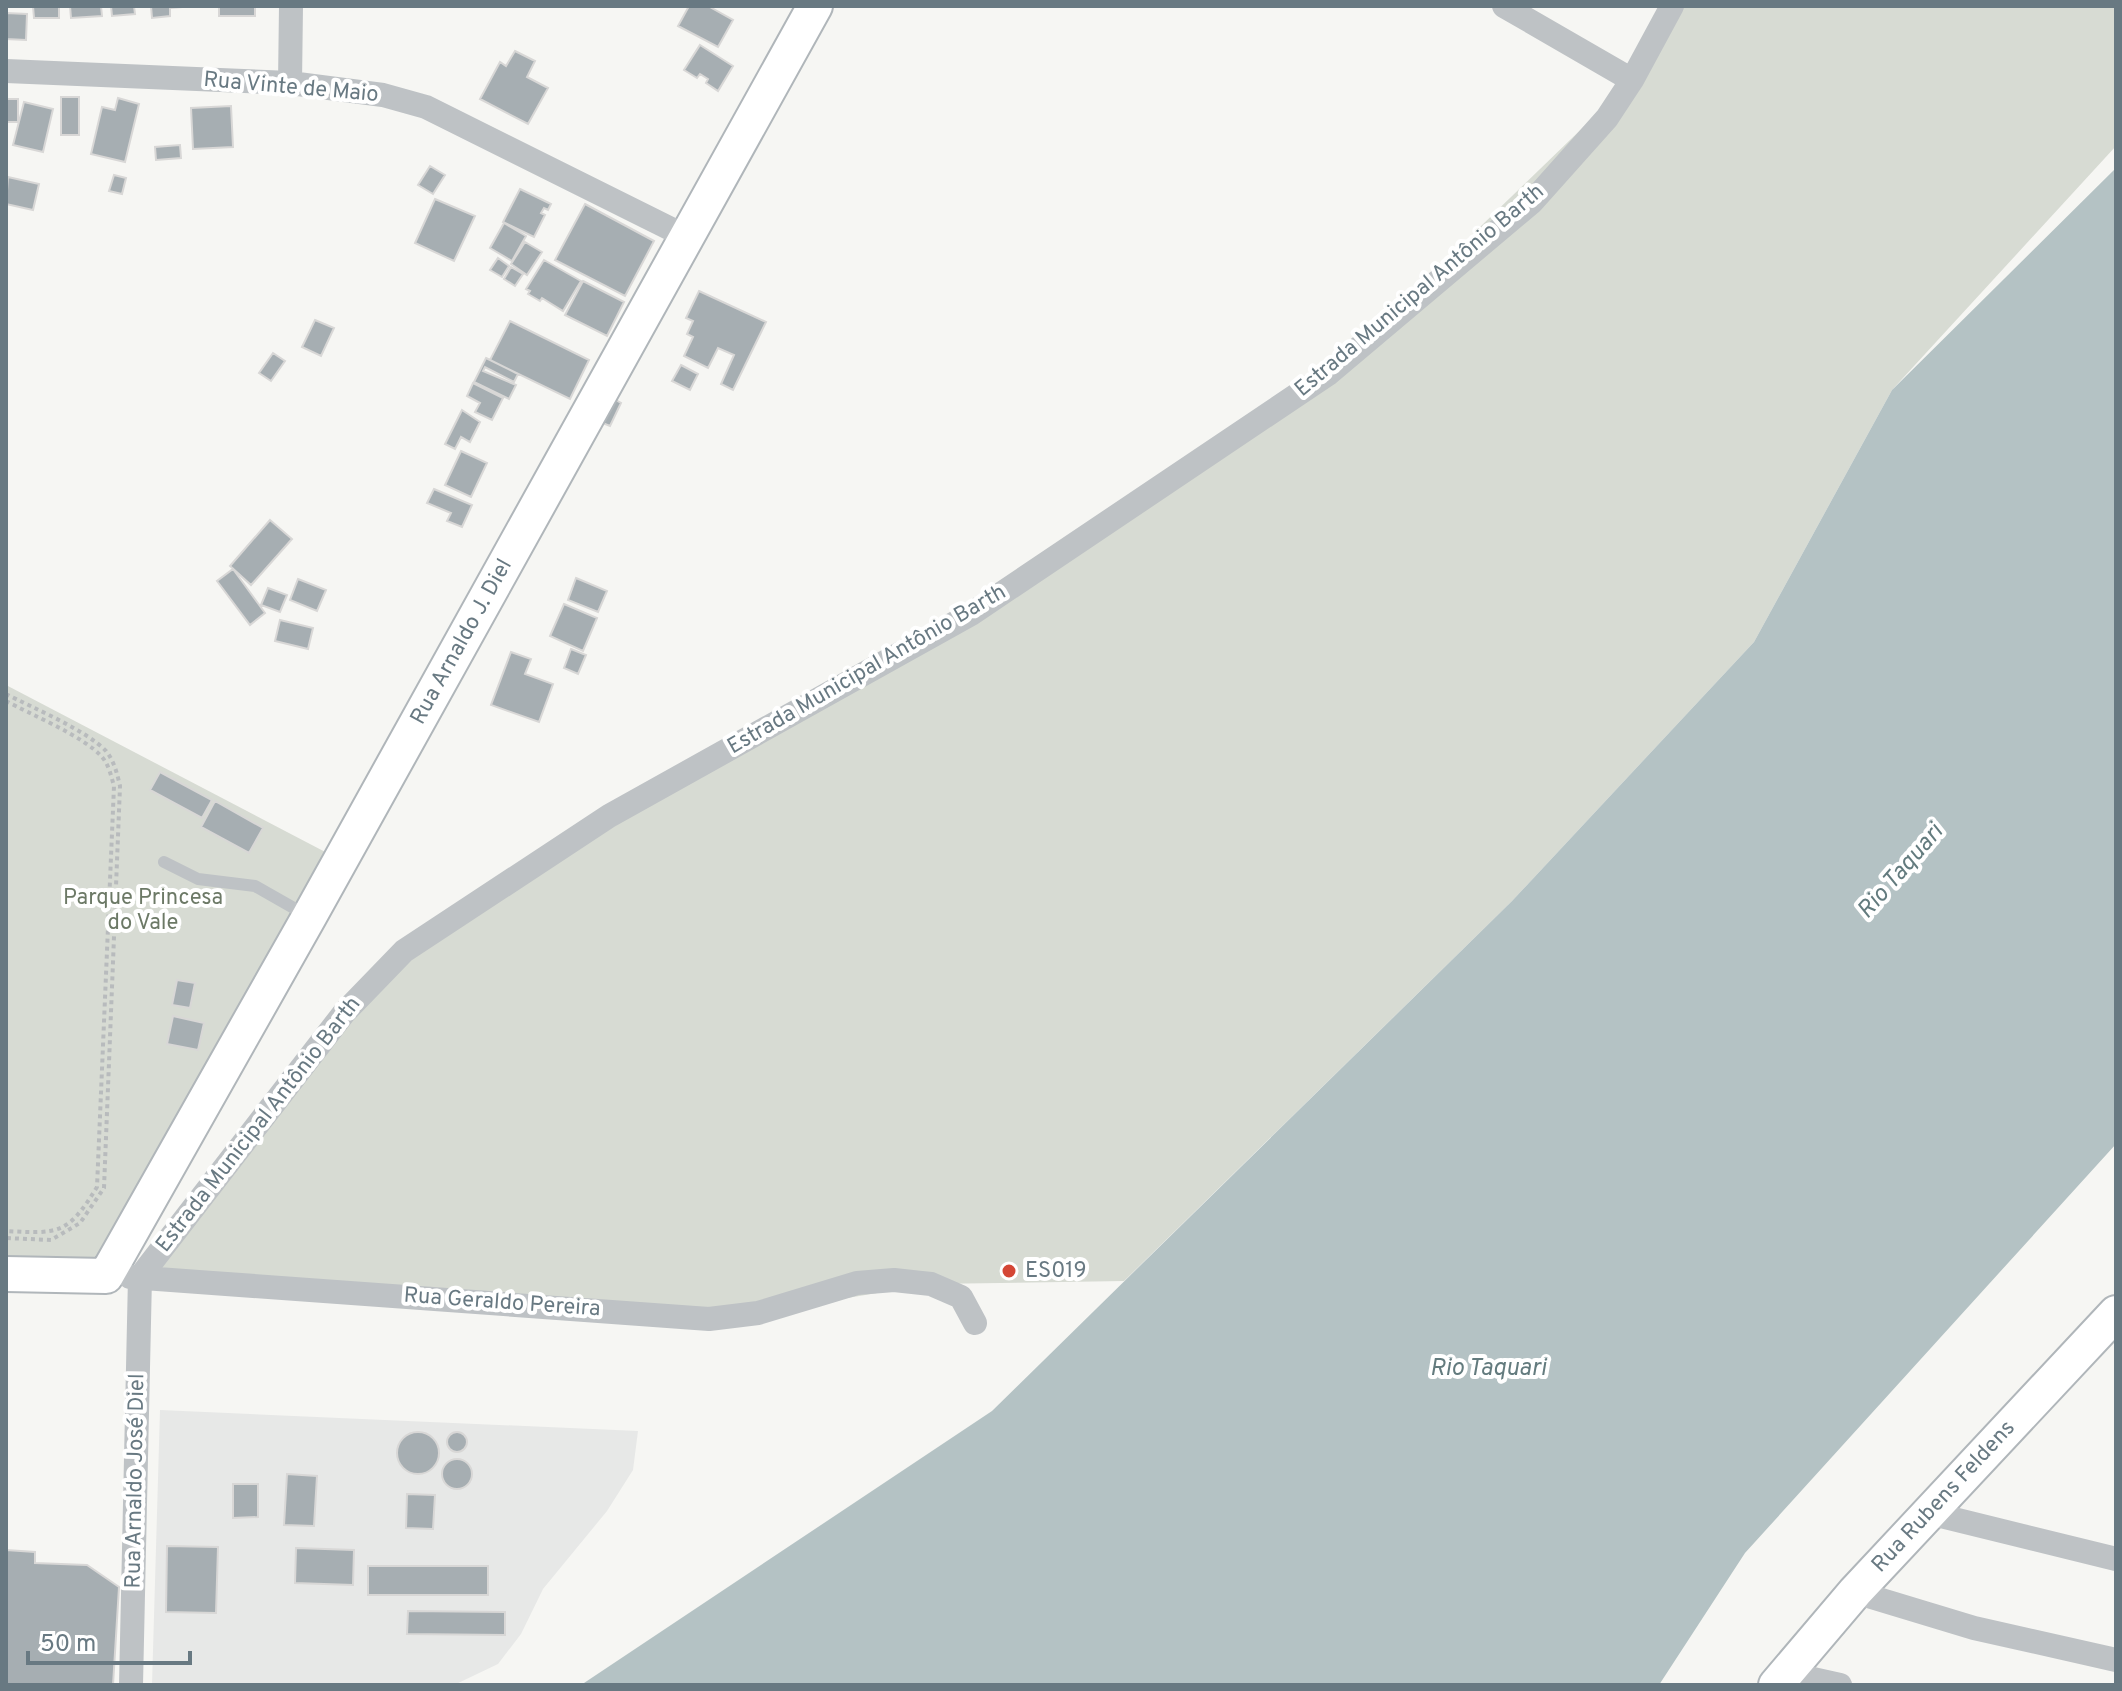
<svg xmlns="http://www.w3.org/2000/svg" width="2122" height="1691" font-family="Overpass,sans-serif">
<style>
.built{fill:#e7e8e7}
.green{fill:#d7dbd3}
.water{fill:#b4c2c4}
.building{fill:#a6aeb2;stroke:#d8d7d6;stroke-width:2}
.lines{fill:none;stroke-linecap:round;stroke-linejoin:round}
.secondary-casing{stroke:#b0b6ba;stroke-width:38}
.path{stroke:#b8bbbd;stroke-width:4;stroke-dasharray:4 4;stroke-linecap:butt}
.lane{stroke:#bec2c5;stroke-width:12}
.street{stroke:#bec2c5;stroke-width:24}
.secondary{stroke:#fff;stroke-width:34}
.poi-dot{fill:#d44635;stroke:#fff;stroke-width:3}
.labels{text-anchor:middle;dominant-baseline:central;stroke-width:8;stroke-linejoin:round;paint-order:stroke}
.street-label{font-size:22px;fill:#687982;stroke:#fff}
.park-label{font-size:22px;fill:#6c7966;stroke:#fff}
.poi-label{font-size:22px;fill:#687982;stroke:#fff;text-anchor:start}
.water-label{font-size:24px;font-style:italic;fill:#637b7e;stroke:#fff}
</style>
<rect width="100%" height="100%" fill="#f6f6f3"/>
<path class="built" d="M160,1410L638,1431L633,1470L607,1511L543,1589L521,1634L498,1664L454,1685H152Z"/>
<path class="green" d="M1672,6H2116V146L1892,390L1754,642L1512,901L1124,1281L931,1284L758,1313L140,1277L404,951L971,614L1328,374L1632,80Z
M6,685L331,855L106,1259L6,1256Z"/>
<path class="water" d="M2116,168V1144L1745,1553L1659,1685H581L992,1411L1512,901L1754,642L1892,390Z"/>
<path class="building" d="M33,6H59V18H34Z
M70,6H101L102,16L71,18Z
M111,6H134L135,14L112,16Z
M151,6H195L170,8V16L152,18Z
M219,6H255V16H219Z
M689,6H708L733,20L718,47L678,26Z
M6,13L27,14L26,40L6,39Z
M700,45L733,66L718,91L706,83L708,79L700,74L697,78L684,70Z
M515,51L535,61L527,77L548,88L528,124L480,99L500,62L506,66Z
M61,97H79V135H61Z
M118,98L139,104L125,162L91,154L102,107L115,110Z
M6,99H18V122H6Z
M24,102L53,109L43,152L13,145Z
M231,106L233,147L193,149L191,108Z
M180,145L181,158L156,160L155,147Z
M430,166L445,175L433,194L418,185Z
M114,175L126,178L122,194L109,191Z
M8,177L39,184L33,210L6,204Z
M520,189L551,204L548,210L544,208L541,213L545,215L534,237L503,222Z
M435,199L475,216L454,261L415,243Z
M585,204L654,241L625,296L555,260Z
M504,223L526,236L512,261L490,248Z
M525,242L542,252L527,275L511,264Z
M498,258L509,266L502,277L490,270Z
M544,260L581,281L563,311L542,298L540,301L528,294L530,291L526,289Z
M511,267L523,274L515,286L504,279Z
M583,281L624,302L607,336L565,315Z
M699,291L766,322L733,390L721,384L734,355L718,348L708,368L684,356L693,337L687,334L693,321L686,318Z
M315,320L334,328L321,356L302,347Z
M510,321L589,360L570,399L490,360Z
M273,353L285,361L271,381L259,373Z
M486,358L518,374L514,382L485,367L483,371L516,385L509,399L474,382Z
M681,365L698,374L690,390L672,381Z
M473,383L503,398L492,420L475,412L480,403L467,396Z
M612,398L621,403L610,426L600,422Z
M462,410L480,422L470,442L461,437L455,449L445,444Z
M461,451L487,463L471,497L445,485Z
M434,489L472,505L462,527L447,521L451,513L427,503Z
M270,520L292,539L251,585L230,566Z
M233,569L265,613L250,625L217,581Z
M576,578L607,591L598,612L568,600Z
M298,579L326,590L317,611L290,600Z
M268,588L287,595L280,612L261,605Z
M564,604L597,618L583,651L550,636Z
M280,620L313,628L308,649L275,641Z
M571,649L586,655L578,674L564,668Z
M511,652L531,659L525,674L553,684L539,722L491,705Z
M160,772L212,800L202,818L150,790Z
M215,801L263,828L249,853L201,827Z
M177,980L195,983L190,1008L172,1005Z
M173,1016L204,1023L198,1050L167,1044Z
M447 1442a10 10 0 1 1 20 0a10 10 0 1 1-20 0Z
M397 1453a21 21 0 1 1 42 0a21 21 0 1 1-42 0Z
M442 1474a15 15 0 1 1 30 0a15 15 0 1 1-30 0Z
M287,1474L317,1476L314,1526L284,1525Z
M233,1484H258V1517L233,1518Z
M407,1494L435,1495L433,1529L406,1528Z
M167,1546L218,1547L216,1613L166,1612Z
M296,1548L354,1550L353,1585L295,1583Z
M6,1550L35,1552V1563L87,1565L119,1587L113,1685H6Z
M368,1566H488V1595H368Z
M408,1611L505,1612V1635L407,1634Z"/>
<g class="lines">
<g class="secondary-casing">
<path id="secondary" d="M6,1274L106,1276L309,917L815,6
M1776,1685L1855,1592L2116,1313"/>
</g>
<path class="path" d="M6,694C33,708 86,730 106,751C114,761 117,773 120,786L104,1188L80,1223L51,1240L6,1238
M6,701C30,714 85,737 102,757C109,765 111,776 114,786L97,1187C68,1234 60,1234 6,1231"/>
<path class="lane" d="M164,862L198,879L255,886L306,915"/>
<path class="street" d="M1504,6L1632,80
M6,71L290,83L383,95L426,107L687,237
M290,83L291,6
M130,1277L709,1319L758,1313L857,1283L894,1280L931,1284L961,1297L975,1323
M140,1277L344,1013L404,951L609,816L971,614L1328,374L1532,202L1607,118L1632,80L1672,6
M1929,1513L2116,1559
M1855,1592L1974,1628L2116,1660
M1786,1673L1840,1685
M131,1685L140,1277"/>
<use href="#secondary" class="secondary"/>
</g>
<circle class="poi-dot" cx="1009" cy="1271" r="8"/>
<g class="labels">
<g class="street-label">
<text transform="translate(291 88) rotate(5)">Rua Vinte de Maio</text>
<text transform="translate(1420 291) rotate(-40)">Estrada Municipal Antônio Barth</text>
<text transform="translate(462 642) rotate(-61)">Rua Arnaldo J. Diel</text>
<text transform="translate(867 670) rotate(-30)">Estrada Municipal Antônio Barth</text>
<text transform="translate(259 1125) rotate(-52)">Estrada Municipal Antônio Barth</text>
<text transform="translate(502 1303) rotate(4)">Rua Geraldo Pereira</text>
<text transform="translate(136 1481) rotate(-89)">Rua Arnaldo José Diel</text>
<text transform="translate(1944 1497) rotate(-47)">Rua Rubens Feldens</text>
</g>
<g class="park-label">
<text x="143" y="898">Parque Princesa<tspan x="143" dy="25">do Vale</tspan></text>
</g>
<g class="poi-label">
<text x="1025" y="1271">ES019</text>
</g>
<g class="water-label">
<text transform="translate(1901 872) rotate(-49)">Rio Taquari</text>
<text x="1488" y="1369">Rio Taquari</text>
</g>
</g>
<rect width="2122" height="1691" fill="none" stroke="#687982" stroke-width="16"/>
<path d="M28 1651v12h162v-12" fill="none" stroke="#687982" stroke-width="4"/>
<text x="40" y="1651" font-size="24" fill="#687982" stroke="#ffffff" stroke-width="6" paint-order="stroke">50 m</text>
</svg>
